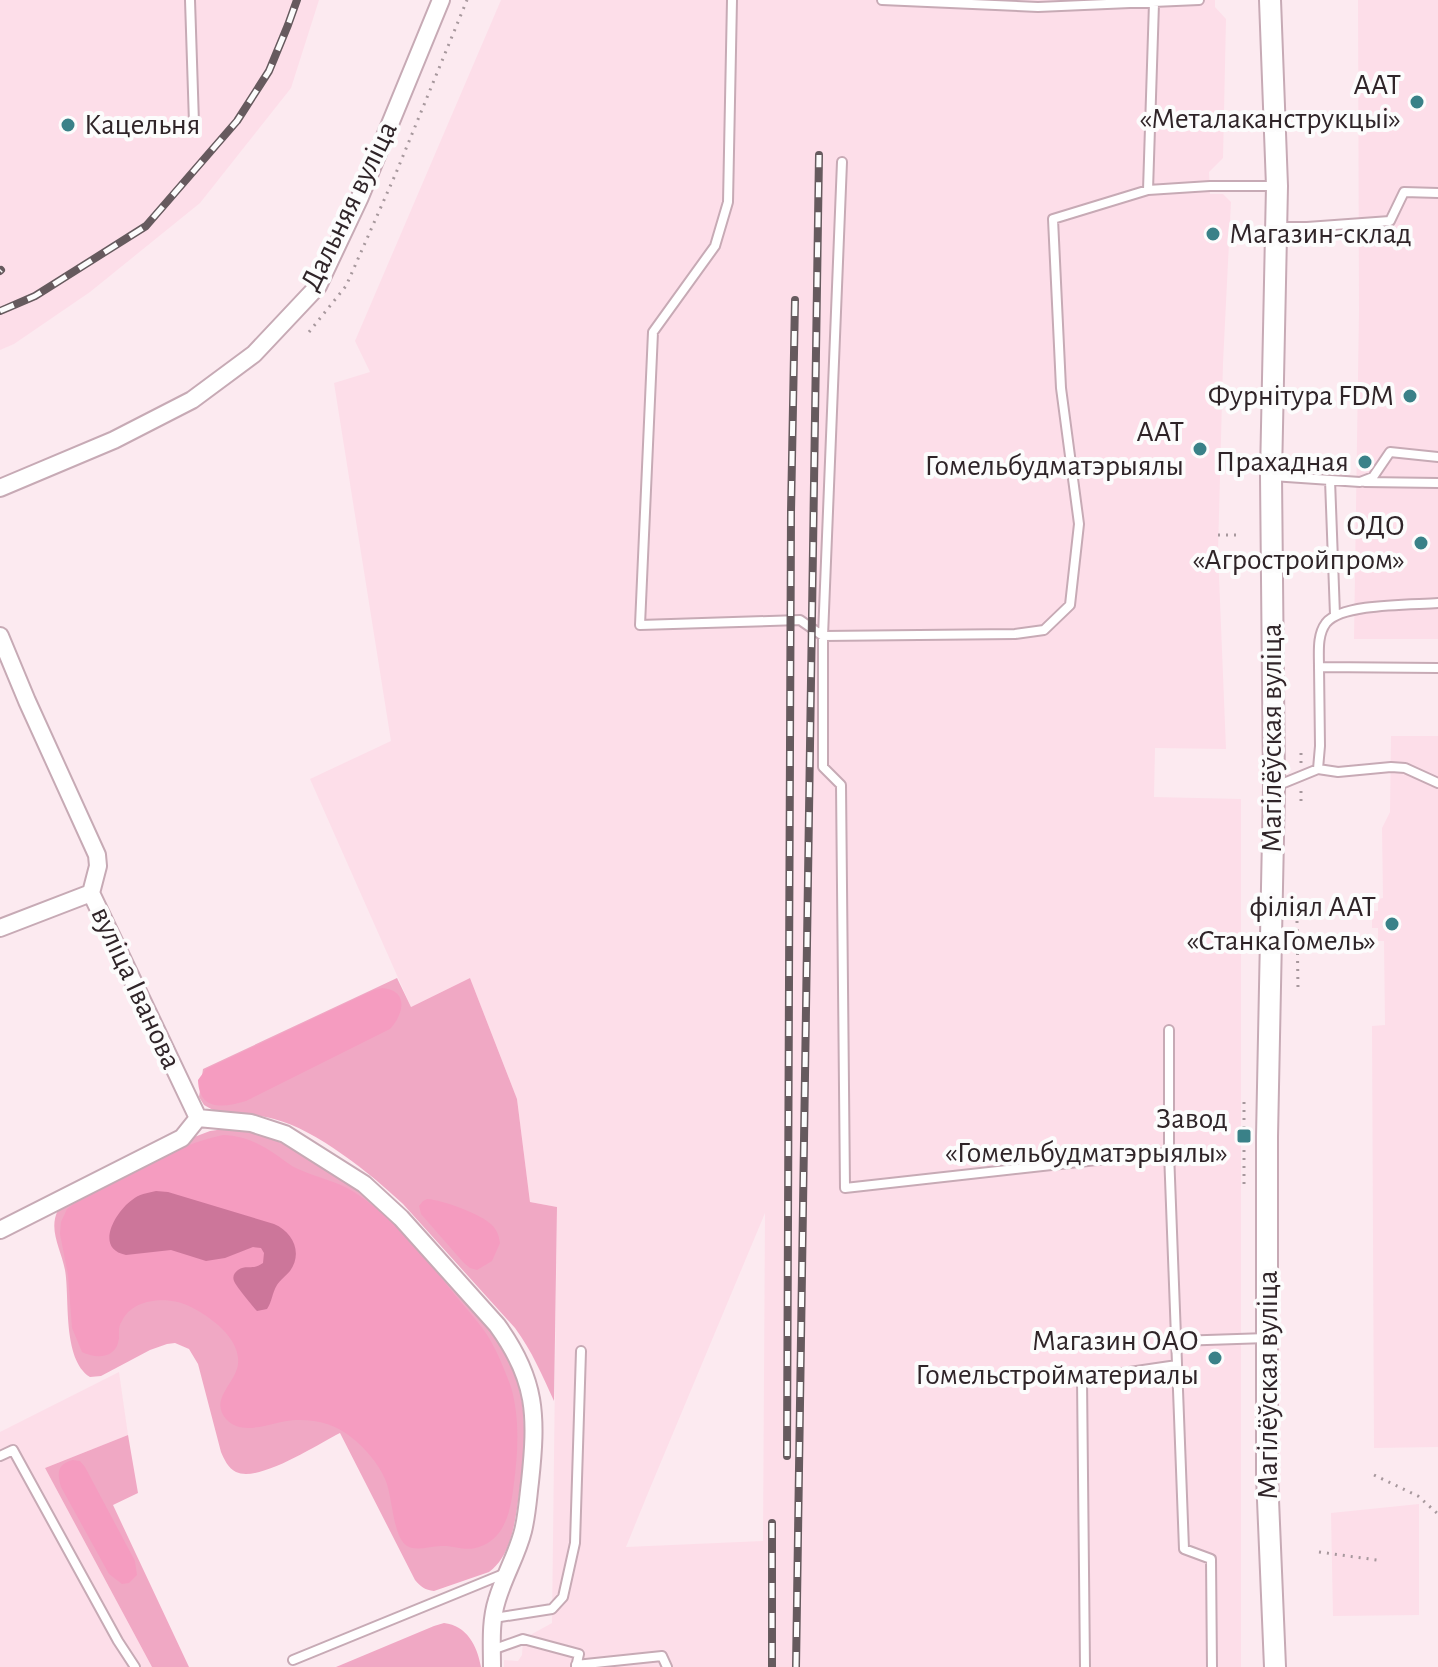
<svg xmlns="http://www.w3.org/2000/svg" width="1438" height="1667" font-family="'Alegreya Sans',sans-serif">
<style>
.built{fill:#fddee9;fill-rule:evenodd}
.green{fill:#f0a8c4}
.forest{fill:#f59cc0}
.water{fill:#cc769a}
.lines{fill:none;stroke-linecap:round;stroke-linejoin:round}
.service-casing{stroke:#c7aab5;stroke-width:12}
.minor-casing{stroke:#c7aab5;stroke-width:20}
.tertiary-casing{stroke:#c7aab5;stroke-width:24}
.path{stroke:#a7989d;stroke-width:3;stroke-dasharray:2 6;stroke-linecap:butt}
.service{stroke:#fff;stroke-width:8}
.minor{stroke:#fff;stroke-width:16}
.tertiary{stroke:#fff;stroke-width:20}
.rail-casing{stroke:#665a5e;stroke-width:8}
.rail{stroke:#fcfcfc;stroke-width:5;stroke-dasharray:15;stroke-linecap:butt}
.poi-dot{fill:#3a8188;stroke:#fcfcfc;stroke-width:3}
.labels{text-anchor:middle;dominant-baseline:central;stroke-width:8;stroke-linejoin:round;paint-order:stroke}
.poi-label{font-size:30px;fill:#2f2428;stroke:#fcfcfc;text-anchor:end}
.street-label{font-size:30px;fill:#2f2428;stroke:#fcfcfc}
</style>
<rect width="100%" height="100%" fill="#fceaf0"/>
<path class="built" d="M0,0H319L291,88L200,203L90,292L14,344L0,350Z
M501,0H1215V7L1226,19L1223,158L1209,172L1210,194H1223L1231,202L1223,363L1218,552L1226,749L1155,748L1154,797L1241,799V1667H504V1660L518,1661L522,1655L523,1639L552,1623L557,1207L530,1202L517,1099L470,978L411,1007L310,779L391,741L334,383L370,372L355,341ZM765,1213L763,1541L626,1547L648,1493Z
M1358,0H1438V639H1354L1359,311Z
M1391,736H1438V1447L1374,1448L1372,1026L1385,1025L1384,941H1378V928H1372V911H1378V899L1383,898L1382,828L1390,812Z
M119,1372L128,1435L45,1468L152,1667H0V1432Z
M1419,1504V1615L1333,1616L1331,1513Z"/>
<path class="green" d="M397,978L411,1007L470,978L517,1099L530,1202L557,1207L554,1401C542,1375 532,1351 515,1328L403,1204C371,1174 317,1130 274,1119C254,1113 233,1114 213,1110L204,1105L199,1097L203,1069Z
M231,1128C267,1133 288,1145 319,1165C334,1174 350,1184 364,1195C397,1221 425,1255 453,1286C477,1314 502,1340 515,1375C529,1412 524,1457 519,1495C515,1521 512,1555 489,1572L434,1591C425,1590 421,1587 415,1580L340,1433C318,1444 259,1483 236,1472C228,1468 224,1459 221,1452L198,1364L189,1349L175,1343L167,1344L150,1350L101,1376L90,1377C62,1359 70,1298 65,1270C61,1249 48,1230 58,1210L189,1139L210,1131Z
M128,1435L138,1493L113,1505L189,1667H152L45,1468Z
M444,1623C467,1626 477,1645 481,1667H336L434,1626Z"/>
<path class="forest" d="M382,988C409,990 404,1014 390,1029L246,1101C223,1108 199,1111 198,1080L206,1069L374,990Z
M223,1135C245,1136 261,1144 278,1156C285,1161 291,1166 298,1169C317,1178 337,1181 354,1192C395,1218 425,1258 455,1295C466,1309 480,1323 489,1338C498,1353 505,1371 511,1387C520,1418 518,1452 514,1483C511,1507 507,1534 484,1545C467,1553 459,1546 443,1546C432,1545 418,1552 407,1546C392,1536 393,1496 385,1479C378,1463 364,1447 351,1437C336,1424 315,1419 295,1420C273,1421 243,1438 226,1419C209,1399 236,1383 238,1364C241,1339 211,1317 191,1307C171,1296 133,1297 122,1321C118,1327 119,1331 119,1338C117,1359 96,1359 82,1352L72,1328L68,1275L60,1234L61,1222L67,1209L79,1200C124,1177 174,1145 223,1135Z
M427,1199C443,1200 481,1214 492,1225C497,1230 499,1236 500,1243L492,1261L477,1270L470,1268L463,1262L421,1214L419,1206L423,1201Z
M73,1460L80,1461L85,1467L135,1561L137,1575L129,1583L122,1584L109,1574L61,1487C57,1473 57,1464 73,1460Z"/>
<path class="water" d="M156,1191L168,1192L274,1224C293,1232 303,1253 290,1271C286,1276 280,1280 277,1285C272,1293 272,1302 267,1309L257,1311C254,1308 235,1285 234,1281C232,1276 235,1272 238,1270C246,1264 252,1271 263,1263L264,1253L261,1248L253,1247L225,1258L206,1261L171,1250L126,1255C94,1249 115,1212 132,1200C139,1194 147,1193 156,1191Z"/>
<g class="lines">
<g class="service-casing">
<path id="service" d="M190,0L194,123
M732,0L728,202L715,246L653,332L640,625L800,620L823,636V767L841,785L845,1188L1169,1152V1030
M882,0L1038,7L1199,0
M1154,3L1148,190L1210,186H1276
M842,162L823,636L1015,634L1044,630L1070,605L1079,524L1061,388L1053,219L1148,190
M1276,227H1307L1390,221L1404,192L1438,193
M1272,476L1360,482L1373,477L1390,452L1438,457
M1330,480L1335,615
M1365,482L1438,483
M1319,667C1319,652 1317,635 1326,623C1342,603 1412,605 1438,603
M1318,769L1338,772L1391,767L1405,768L1438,783
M1274,787L1318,769L1320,746L1319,667L1438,668
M1169,1152L1184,1549L1211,1559L1212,1667
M1177,1341L1267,1338
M0,1456L13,1450L118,1641L135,1667
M494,1618L552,1609L563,1597L575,1543L581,1351
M492,1650L523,1639L579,1654L576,1667
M293,1660L506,1573
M576,1665L662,1656L667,1667
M1085,1667L1082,1379L1177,1365"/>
</g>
<g class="minor-casing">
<path id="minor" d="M0,488L114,440L192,400L254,354L318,286L360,197L441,0
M0,636L27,701L97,855L98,866L91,893L198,1118
M0,928L91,893
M0,1230L182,1138L198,1118L251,1123L285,1134L364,1184L401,1218L497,1325C537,1380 537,1416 530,1482C528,1498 527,1515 523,1531C517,1555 504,1576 497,1600C490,1622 492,1645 492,1667"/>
</g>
<g class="tertiary-casing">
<path id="tertiary" d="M1270,0L1277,186L1271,475L1274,787L1267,1137V1476L1275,1667"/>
</g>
<path class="path" d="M309,332L346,286L396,173L467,0
M1218,535H1238
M1301,763V751
M1301,801V786
M1297,921L1298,989
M1244,1184V1101
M1374,1475L1418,1496L1438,1514
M1319,1552L1377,1560"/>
<use href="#service" class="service"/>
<use href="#minor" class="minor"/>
<use href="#tertiary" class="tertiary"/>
<g class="rail-casing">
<path id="rail" d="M0,271L1,270
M0,311L35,296L146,226L237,121L269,71L288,25L297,0
M787,1456L791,512L795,300
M772,1523V1667
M796,1667L819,155"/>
</g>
<use href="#rail" class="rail"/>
</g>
<g class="poi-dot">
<circle cx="1417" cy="102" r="8"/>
<circle cx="68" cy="125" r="8"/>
<circle cx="1213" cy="234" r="8"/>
<circle cx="1410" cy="396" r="8"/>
<circle cx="1200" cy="449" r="8"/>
<circle cx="1365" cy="462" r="8"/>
<circle cx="1421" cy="543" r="8"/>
<circle cx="1392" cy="924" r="8"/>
<rect x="1236" y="1128" width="16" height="16" rx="4"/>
<circle cx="1215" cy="1358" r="8"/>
</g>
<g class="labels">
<g class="poi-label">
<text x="1401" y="85">ААТ<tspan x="1401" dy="34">«Металаканструкцыі»</tspan></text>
<text x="84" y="125" text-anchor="start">Кацельня</text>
<text x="1229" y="234" text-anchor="start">Магазин-склад</text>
<text x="1394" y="396">Фурнітура FDM</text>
<text x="1184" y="432">ААТ<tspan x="1184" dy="34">Гомельбудматэрыялы</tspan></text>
<text x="1349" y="462">Прахадная</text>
<text x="1405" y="526">ОДО<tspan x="1405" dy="34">«Агростройпром»</tspan></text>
<text x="1376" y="907">філіял ААТ<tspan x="1376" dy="34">«СтанкаГомель»</tspan></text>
<text x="1228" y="1119">Завод<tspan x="1228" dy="34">«Гомельбудматэрыялы»</tspan></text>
<text x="1199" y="1341">Магазин ОАО<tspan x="1199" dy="34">Гомельстройматериалы</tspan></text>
</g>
<g class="street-label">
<text transform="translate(349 206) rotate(-64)">Дальняя вуліца</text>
<text transform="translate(1272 738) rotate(-90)">Магілёўская вуліца</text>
<text transform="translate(136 988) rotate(65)">вуліца Іванова</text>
<text transform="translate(1268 1385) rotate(-90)">Магілёўская вуліца</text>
</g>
</g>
</svg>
